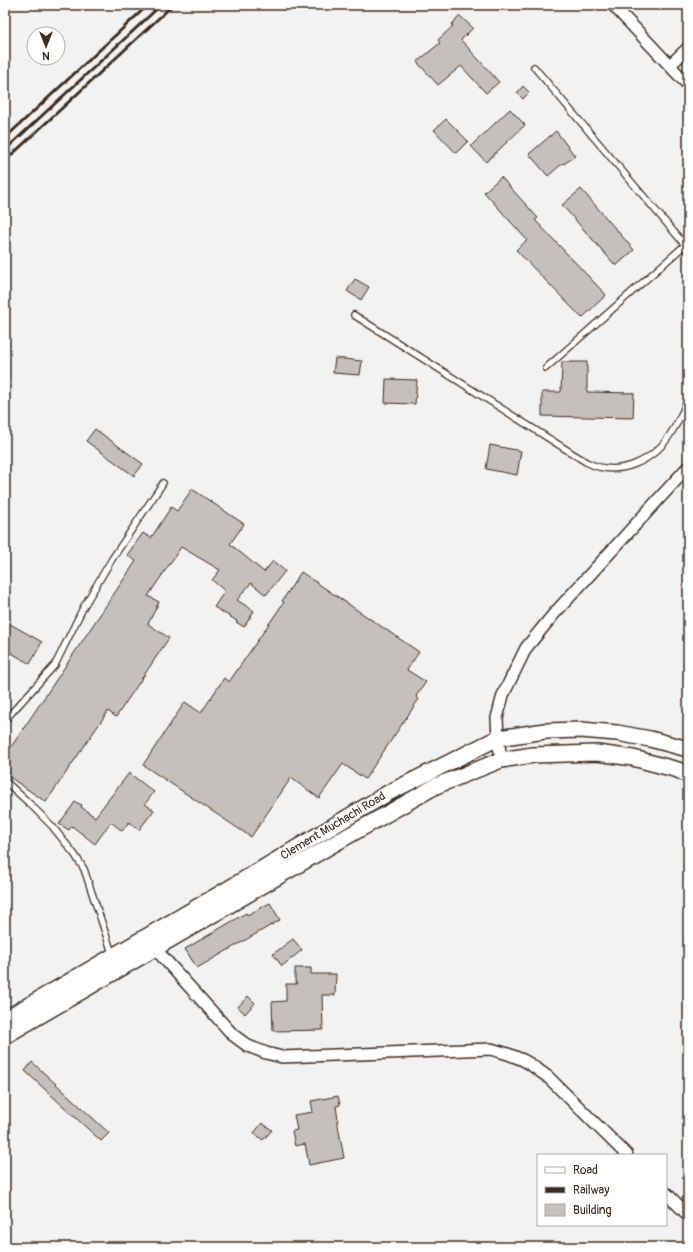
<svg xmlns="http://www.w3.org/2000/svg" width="693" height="1252" font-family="Pangolin,sans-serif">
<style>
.building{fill:#c6c0bd;stroke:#3b2a1e}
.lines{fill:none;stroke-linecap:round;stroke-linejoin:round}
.lane-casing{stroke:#3b2a1e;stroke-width:8}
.street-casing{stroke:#3b2a1e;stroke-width:14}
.secondary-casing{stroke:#3b2a1e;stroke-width:18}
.lane{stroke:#fff;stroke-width:5.5}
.street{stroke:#fff;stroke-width:11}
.secondary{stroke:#fff;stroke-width:15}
.rail{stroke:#3b2a1e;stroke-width:3}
.labels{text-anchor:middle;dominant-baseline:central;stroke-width:3;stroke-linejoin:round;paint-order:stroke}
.street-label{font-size:12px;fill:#3b2a1e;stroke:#fff}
</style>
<rect width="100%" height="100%" fill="#f3f2f2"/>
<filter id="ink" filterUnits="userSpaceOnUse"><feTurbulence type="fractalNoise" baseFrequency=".025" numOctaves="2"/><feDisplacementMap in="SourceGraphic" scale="8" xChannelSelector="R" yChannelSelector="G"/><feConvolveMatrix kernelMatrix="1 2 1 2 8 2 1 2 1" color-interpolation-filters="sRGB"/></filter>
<g filter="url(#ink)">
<path class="building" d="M460,16L473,28L461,40L499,82L486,93L461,66L438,85L417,62L440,43L438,40L453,26L451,25Z
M523,86L529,92L523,99L517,93Z
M510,109L525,125L486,162L471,146Z
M446,119L468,141L456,153L434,130Z
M556,131L575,156L564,164L563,163L548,176L529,154Z
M501,177L538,218L535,220L606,295L582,318L516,250L527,240L484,192Z
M581,189L634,250L616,266L562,205Z
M355,279L369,287L361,300L347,291Z
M335,358L362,361L360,375L333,373Z
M562,362H587V392L634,393L633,418L542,416V392H561Z
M386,379L417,380L415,404L385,403Z
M95,429L143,464L134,476L86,441Z
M490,445L521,451L517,475L486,469Z
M192,489L244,524L230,544L264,572L273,561L285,571L266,595L251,583L237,600L254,611L244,627L236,622L237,621L214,607L225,591L212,580L220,570L181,547L148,596L159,602L148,624L169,638L116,717L108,711L46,802L5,774V756L136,561L127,555L143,533L151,538L171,507L177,511Z
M301,572L419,652L407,670L426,682L416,696L419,699L365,779L343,764L319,798L291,778L251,837L143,765L185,702L201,713L224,678L229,682L284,602L282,601Z
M5,621L42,642L30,664L5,649Z
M129,773L154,792L145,804L154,810L139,830L129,822L122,831L111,822L95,844L72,826L69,830L59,824L75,802L82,805L81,807L95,817Z
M270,903L280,920L197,968L185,949L246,913L247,915Z
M293,939L302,950L282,966L273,954Z
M295,968H311V974H336L335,995H322L323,1030L273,1031L272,1002L286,1001V984H297L295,981Z
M248,996L255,1003L245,1014L238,1007Z
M32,1062L109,1133L101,1141L25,1071Z
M338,1096L340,1105L336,1106L338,1120H337L344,1158L309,1165L305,1144L295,1146L292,1131L297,1130L294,1115L313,1112L311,1101Z
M262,1123L272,1130L263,1140L254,1133Z"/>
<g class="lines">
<g class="lane-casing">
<path id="lane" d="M534,67L685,245L688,251
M354,315L586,462C619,479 655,461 673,430C679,421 683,410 688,400
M546,368L685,245
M5,720L55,665L84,606L112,559L163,483
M5,781L30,804L52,826L75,855L84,869L113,956"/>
</g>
<g class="street-casing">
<path id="street" d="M613,5L688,85
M670,65L688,48
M501,760L498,738L497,718L503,695L526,648L553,615L688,467
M151,944L233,1035L248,1046L266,1053L282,1057L491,1049L508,1054L523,1060L530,1064L548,1077L627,1155
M666,1193L688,1215"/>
</g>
<g class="secondary-casing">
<path id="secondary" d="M5,1019L228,889L388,793L498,738L545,731L581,730L617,733L650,739L688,749
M5,1036L332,845L436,786L501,760L533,755L597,753L633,758L678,770L688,775"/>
</g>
<use href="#lane" class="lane"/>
<use href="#street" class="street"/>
<use href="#secondary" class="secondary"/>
<path class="rail" d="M5,138L148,5
M5,150L161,5
M5,161L173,5"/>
</g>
</g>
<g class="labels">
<g class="street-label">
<text transform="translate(333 826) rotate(-31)">Clement Muchachi Road</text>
</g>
</g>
<rect width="693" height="1252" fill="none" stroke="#fff" stroke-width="20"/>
<rect x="10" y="10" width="673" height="1232" fill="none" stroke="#3b2a1e" stroke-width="1.5" filter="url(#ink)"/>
<rect x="537" y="1154" width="130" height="72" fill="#ffffff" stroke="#b1aaa5"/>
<rect x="545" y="1167" width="20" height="6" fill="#ffffff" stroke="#b1aaa5"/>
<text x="573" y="1174" font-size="12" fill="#3b2a1e">Road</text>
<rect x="545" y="1187" width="20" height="6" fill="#3b2a1e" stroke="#b1aaa5"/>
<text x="573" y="1194" font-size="12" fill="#3b2a1e">Railway</text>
<rect x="545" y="1204" width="20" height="12" fill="#c6c0bd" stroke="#b1aaa5"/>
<text x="573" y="1214" font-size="12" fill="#3b2a1e">Building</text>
<g transform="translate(46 46) rotate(180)"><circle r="19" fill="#ffffff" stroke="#b1aaa5"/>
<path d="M0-3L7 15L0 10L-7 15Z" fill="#3b2a1e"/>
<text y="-6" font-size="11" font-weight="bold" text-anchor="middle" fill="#3b2a1e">N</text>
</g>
</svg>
